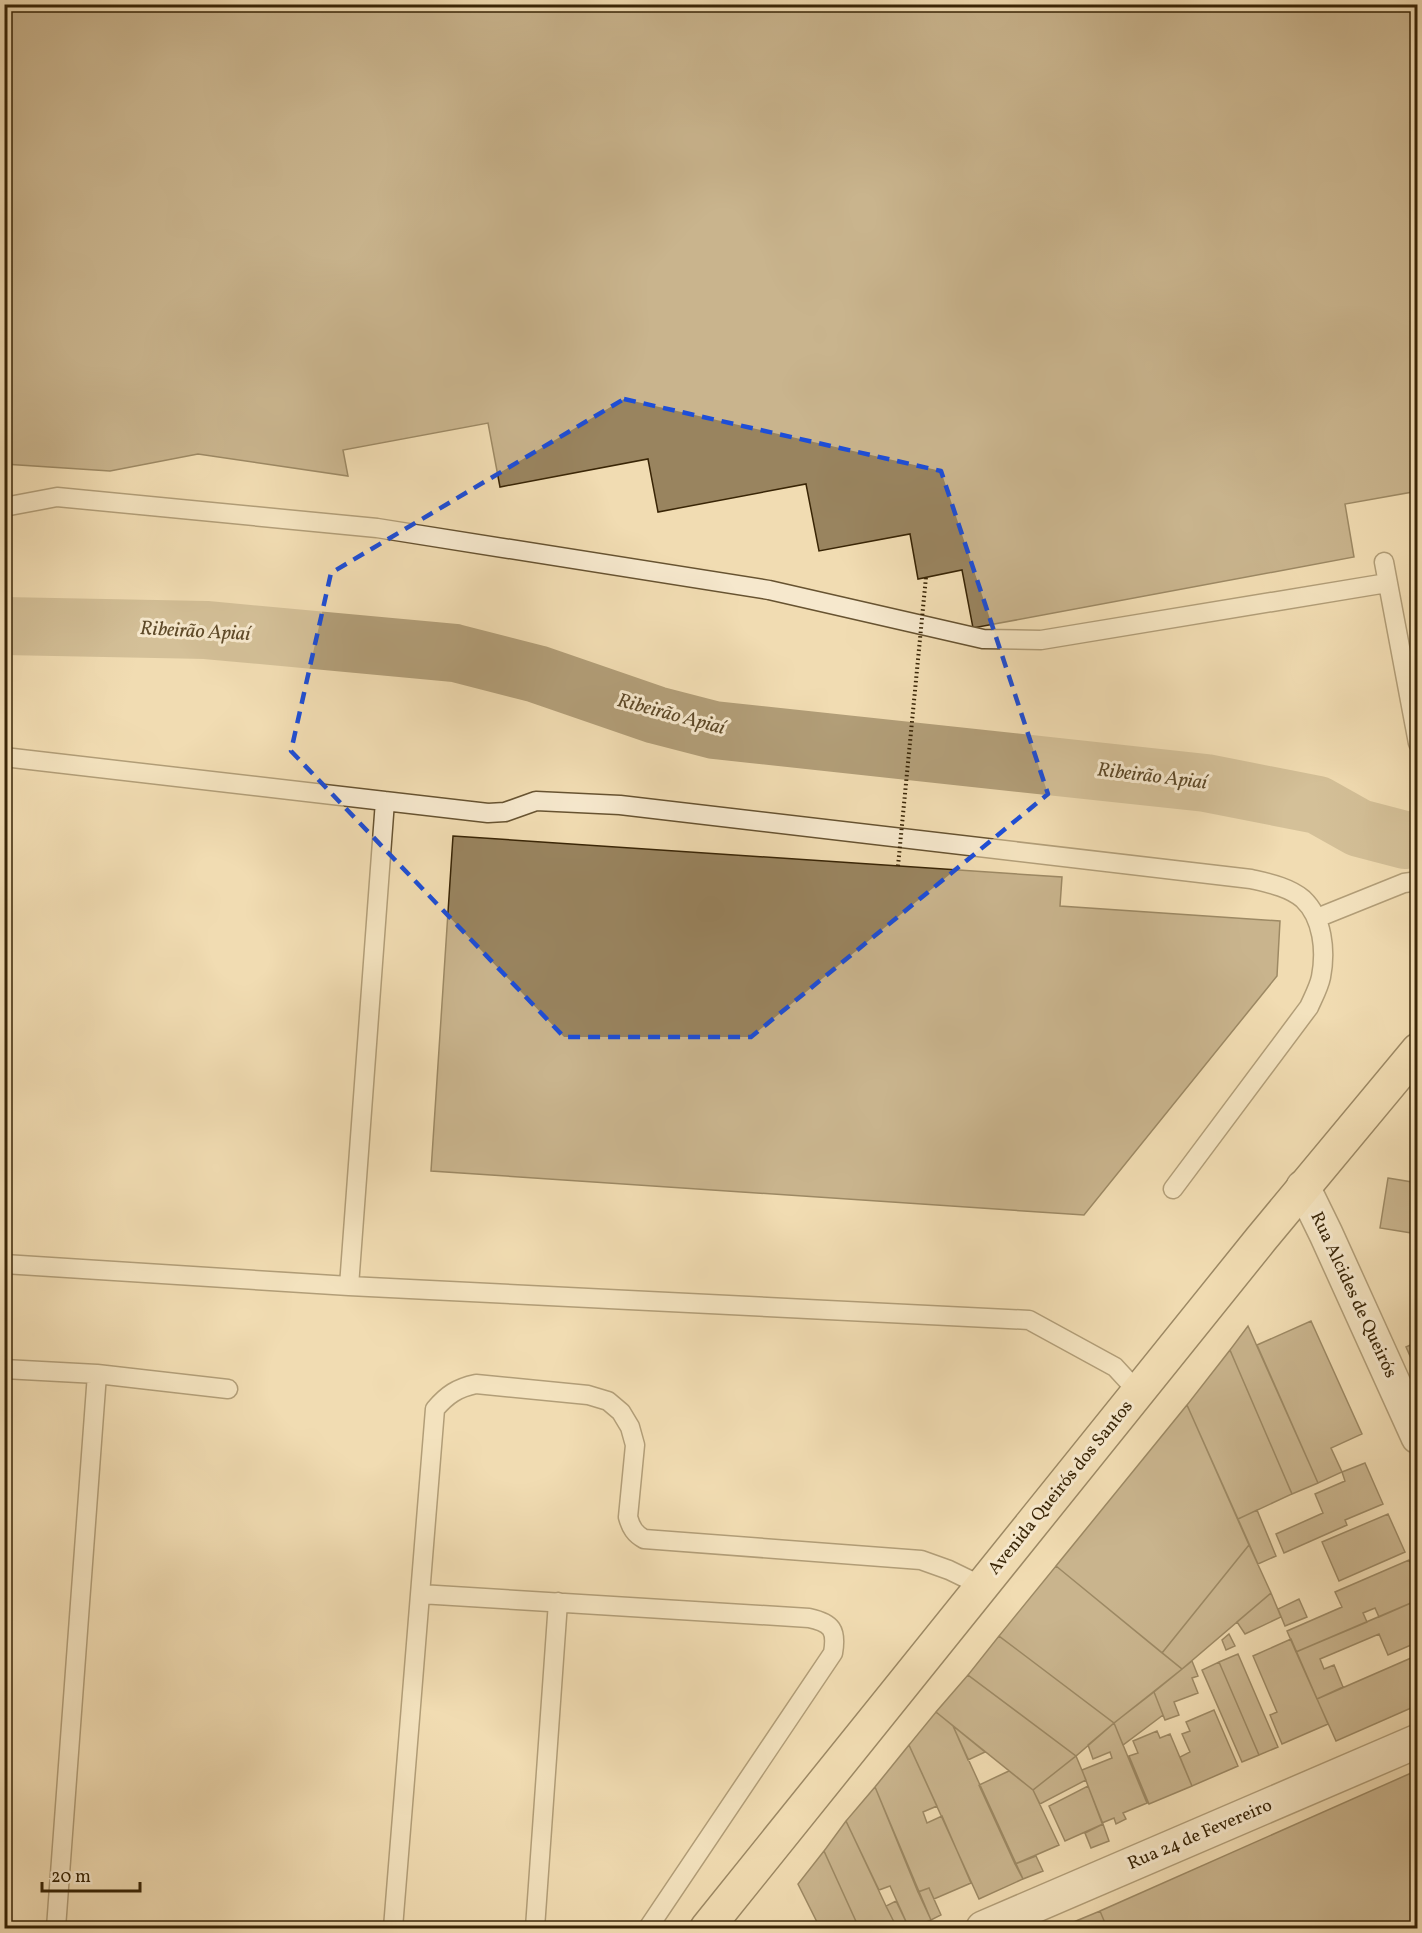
<svg xmlns="http://www.w3.org/2000/svg" width="1422" height="1933" font-family="Vollkorn,serif">
<style>
.lines{fill:none;stroke-linecap:round;stroke-linejoin:round}
.river{stroke:#b29e78;stroke-width:58}
.building{fill:#99845f;stroke:#392506;stroke-width:1.5}
.service-casing{stroke:#675331;stroke-width:21}
.minor-casing{stroke:#675331;stroke-width:36}
.primary-casing{stroke:#392506;stroke-width:36}
.service{stroke:#f6e8cd;stroke-width:18}
.minor{stroke:#f6e8cd;stroke-width:33}
.primary{stroke:#f1dcb2;stroke-width:33}
.path-bridge{stroke:#392506;stroke-width:4;stroke-dasharray:1.5 3;stroke-linecap:butt}
.marked{fill:none;stroke:#1d4ed8;stroke-width:4.5;stroke-dasharray:12 8;stroke-linejoin:round}
.labels{text-anchor:middle;dominant-baseline:central;stroke-width:6;stroke-linejoin:round;paint-order:stroke}
.street-label{font-size:18px;fill:#392506;stroke:#f6e8cd}
.water-label{font-size:20px;font-style:italic;fill:#5d4928;stroke:#f6e8cd}
</style>
<rect width="100%" height="100%" fill="#f1dcb2"/>
<filter id="stains"><feTurbulence type="fractalNoise" baseFrequency=".00333" numOctaves="4"/><feColorMatrix values="0 0 0 0 .2 0 0 0 0 .09 0 0 0 0 .02 0 0 0 .5 -.17"/></filter>
<radialGradient id="worn" r=".72"><stop offset=".6" stop-color="#630" stop-opacity="0"/><stop offset="1" stop-color="#630" stop-opacity=".3"/></radialGradient>
<g class="lines">
<path class="river" d="M4,626L206,630L455,653L537,674L656,715L714,730L1206,783L1318,805L1359,828L1405,840"/>
</g>
<path class="building" d="M4,4H1418V491L1345,504L1354,557L973,628L962,570L918,579L910,534L819,551L806,484L658,512L648,459L500,487L488,423L343,450L348,476L198,454L110,471L4,464Z
M453,836L1062,877L1060,906L1280,921L1277,976L1084,1215L431,1171Z
M1388,1178L1418,1183V1234L1380,1228Z
M1418,1291V1307L1412,1294Z
M1311,1321L1362,1434L1331,1448L1342,1472L1318,1483L1257,1345Z
M1248,1326L1318,1483L1292,1494L1230,1350Z
M1418,1332V1374L1406,1347L1415,1343L1411,1335Z
M1230,1350L1292,1494L1238,1519L1187,1405Z
M1187,1405L1249,1545L1162,1653L1056,1566Z
M1365,1463L1383,1504L1345,1520L1347,1525L1284,1553L1276,1534L1323,1513L1315,1494L1345,1481L1342,1472Z
M1257,1510L1276,1556L1258,1564L1238,1519Z
M1388,1514L1405,1552L1339,1581L1322,1542Z
M1249,1545L1271,1593L1182,1669L1162,1653Z
M1409,1560L1418,1580V1600L1379,1617L1375,1608L1363,1613L1367,1622L1296,1652L1287,1631L1342,1607L1335,1592Z
M1056,1566L1182,1669L1114,1723L999,1636Z
M1271,1593L1281,1617L1245,1634L1237,1622Z
M1299,1599L1307,1617L1285,1626L1278,1609Z
M1418,1600V1642L1388,1655L1379,1634L1320,1659L1324,1669L1334,1665L1343,1687L1317,1699L1296,1652Z
M1229,1634L1235,1646L1226,1650L1222,1640Z
M999,1636L1114,1723L1076,1756L968,1675Z
M1291,1639L1328,1724L1282,1744L1270,1715L1277,1712L1253,1656Z
M1238,1654L1278,1747L1259,1755L1219,1662Z
M1418,1655V1705L1336,1741L1317,1699Z
M1192,1661L1198,1676L1192,1678L1198,1693L1174,1702L1179,1715L1165,1720L1154,1692Z
M1219,1662L1259,1755L1242,1762L1202,1670Z
M968,1675L1076,1756L1033,1790L936,1712Z
M1154,1692L1163,1715L1123,1745L1114,1723Z
M1214,1710L1238,1766L1192,1786L1180,1757L1190,1752L1182,1734L1190,1731L1186,1722Z
M936,1712L953,1726L1023,1879L979,1899L909,1745Z
M1114,1723L1147,1803L1123,1813L1126,1819L1116,1824L1114,1818L1102,1823L1082,1770L1112,1758L1110,1752L1093,1759L1088,1745Z
M953,1726L985,1752L968,1760Z
M1157,1731L1160,1738L1170,1734L1192,1786L1149,1804L1129,1756L1138,1753L1133,1741Z
M909,1745L937,1806L923,1812L927,1823L942,1816L971,1883L934,1899L929,1888L918,1892L875,1787Z
M1076,1756L1086,1780L1040,1804L1033,1790Z
M1418,1770V1928H1107L1100,1911Z
M1009,1771L1033,1790L1059,1845L1015,1864L979,1785Z
M1088,1786L1103,1824L1065,1841L1049,1806Z
M875,1787L931,1920L911,1928H909L890,1886L879,1890L846,1821Z
M846,1821L886,1906L897,1928H859L824,1851Z
M1103,1824L1109,1841L1091,1848L1085,1833Z
M824,1851L859,1928H820L798,1884Z
M1036,1856L1043,1871L1023,1879L1015,1864Z
M929,1888L941,1915L931,1920L918,1892Z
M896,1901L909,1928H897L886,1906Z
M1100,1911L1107,1928H1065L1064,1926Z"/>
<g class="lines">
<g class="service-casing">
<path id="service" d="M4,507L57,497L377,528L769,590L983,639L1041,640L1387,583
M1384,562L1418,743
M4,757L488,813L505,812L536,801L620,805L1251,879C1268,883 1289,887 1303,899C1323,918 1326,951 1321,977C1319,987 1313,998 1309,1007L1173,1189
M1317,918L1404,883L1418,881
M4,1264L349,1286L1029,1320L1115,1367L1138,1392
M349,1286L385,801
M4,1369L97,1374L228,1389
M420,1594L809,1618C832,1623 837,1630 833,1653L648,1928
M56,1928L97,1374
M393,1928L435,1409C447,1395 457,1388 476,1384L588,1395L608,1401L621,1412L630,1427L635,1445L628,1517C631,1528 635,1534 644,1539L921,1560L949,1570L982,1586
M535,1928L558,1602"/>
</g>
<g class="minor-casing">
<path id="minor" d="M1303,1187L1326,1234L1418,1437
M983,1928L1418,1741"/>
</g>
<g class="primary-casing">
<path id="primary" d="M707,1928L1261,1239L1418,1050"/>
</g>
<use href="#service" class="service"/>
<use href="#minor" class="minor"/>
<use href="#primary" class="primary"/>
<path class="path-bridge" d="M898,866L926,577"/>
</g>
<path d="M0 0H1422V1933H0ZM624,399L941,471L1048,794L751,1037H564L291,751L331,573Z" fill="#f1dcb2" fill-opacity=".55" fill-rule="evenodd"/>
<path class="marked" d="M624,399L941,471L1048,794L751,1037H564L291,751L331,573Z"/>
<g class="labels">
<g class="street-label">
<text transform="translate(1353 1295) rotate(65)">Rua Alcides de Queirós</text>
<text transform="translate(1061 1488) rotate(-51)">Avenida Queirós dos Santos</text>
<text transform="translate(1200 1835) rotate(-23)">Rua 24 de Fevereiro</text>
</g>
<g class="water-label">
<text transform="translate(195 632) rotate(3)">Ribeirão Apiaí</text>
<text transform="translate(671 715) rotate(15)">Ribeirão Apiaí</text>
<text transform="translate(1152 777) rotate(7)">Ribeirão Apiaí</text>
</g>
</g>
<rect width="1422" height="1933" fill="none" stroke="#f1dcb2" stroke-width="24"/>
<rect x="6" y="6" width="1410" height="1921" fill="none" stroke="#392506" stroke-width="3"/>
<rect x="12" y="12" width="1398" height="1909" fill="none" stroke="#392506" stroke-width="1.5"/>
<path d="M42 1882v9h98v-9" fill="none" stroke="#392506" stroke-width="3"/>
<text x="51" y="1882" font-size="18" fill="#392506" stroke="#f6e8cd" stroke-width="4.5" paint-order="stroke">20 m</text>
<rect width="100%" height="100%" filter="url(#stains)"/>
<rect width="100%" height="100%" fill="url(#worn)"/>
</svg>
